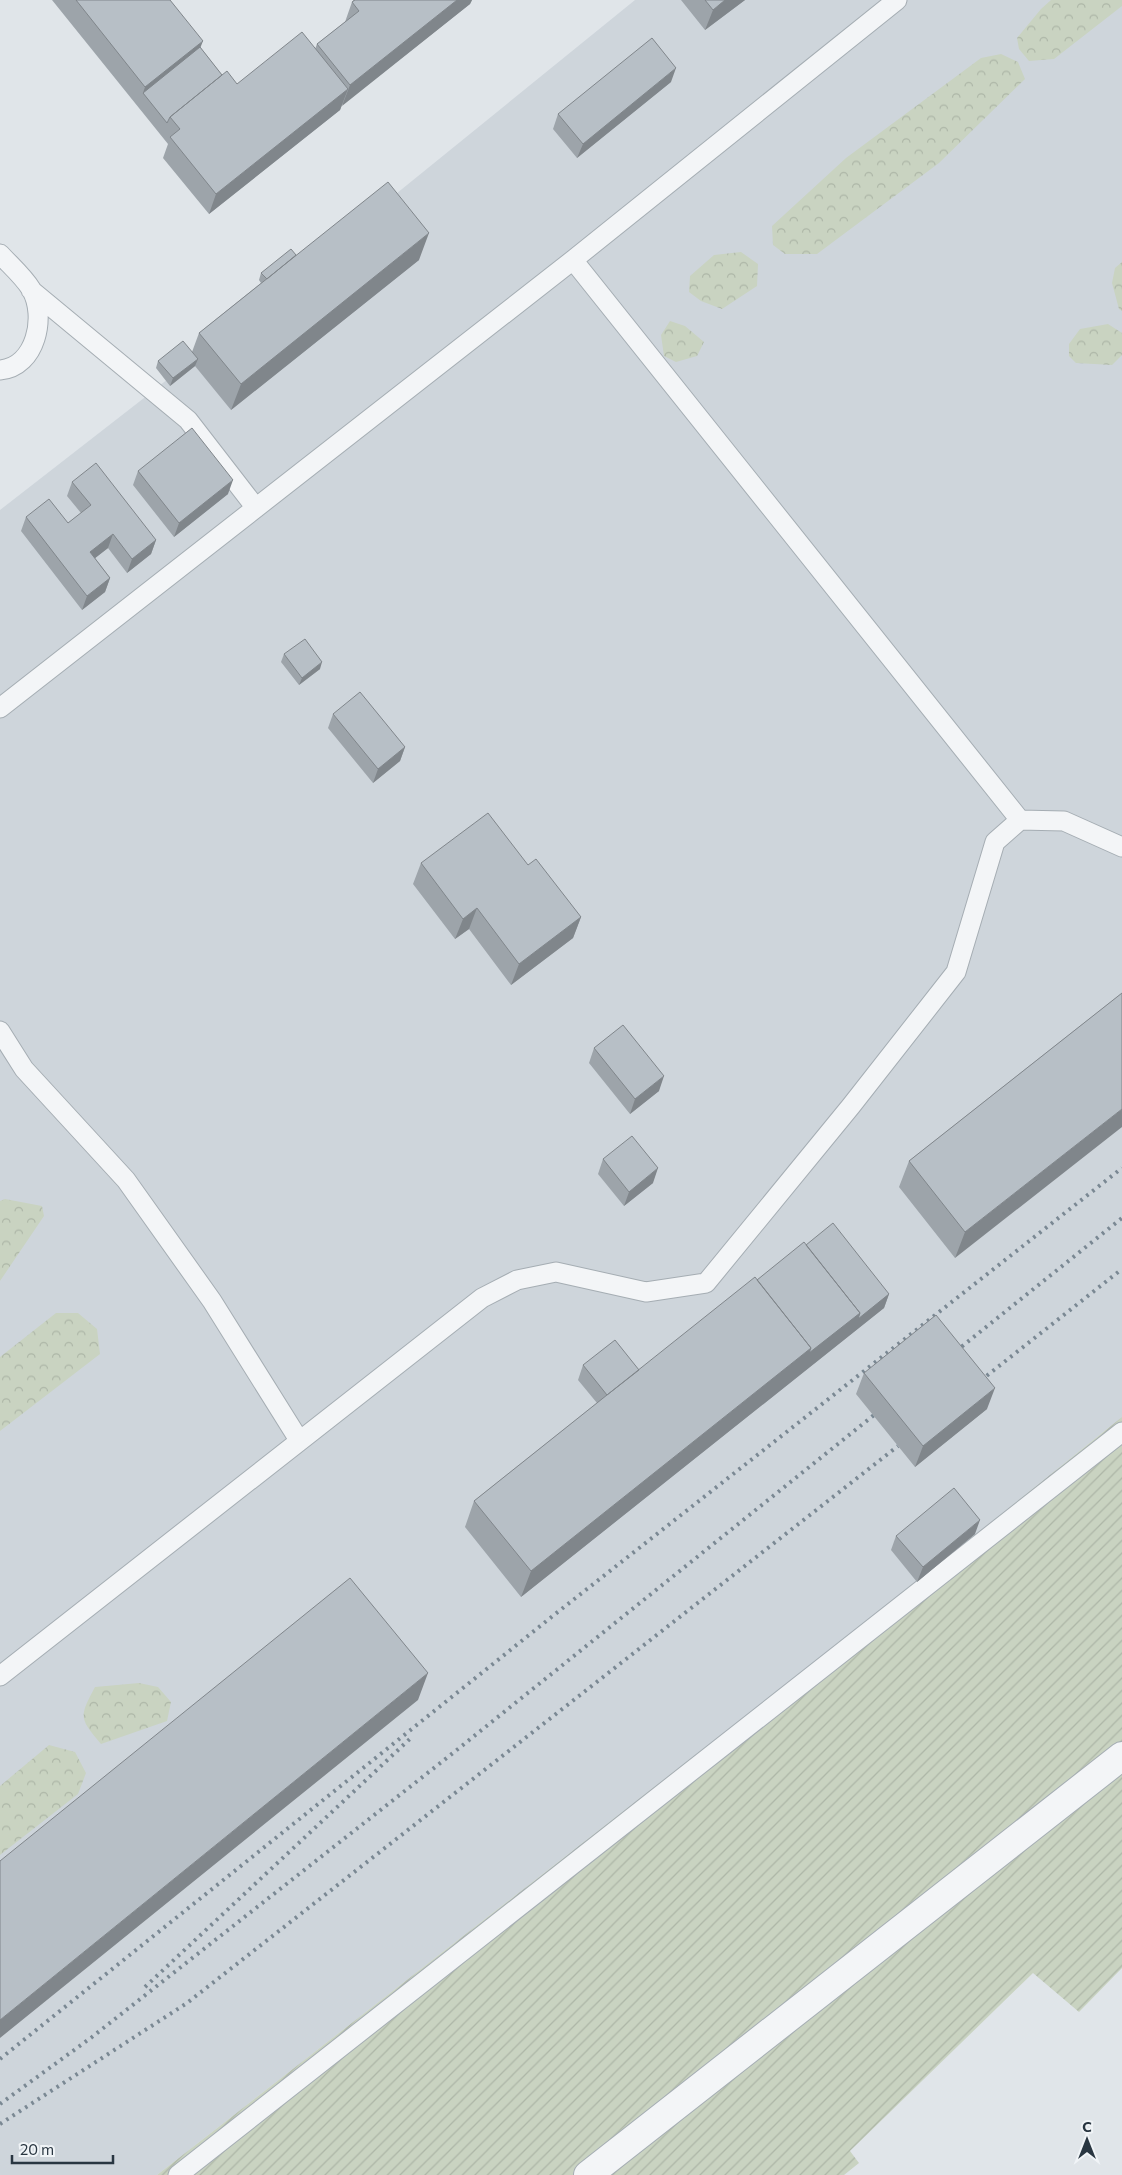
<svg xmlns="http://www.w3.org/2000/svg" width="1122" height="2175" font-family="Commissioner,sans-serif">
<style>
.built{fill:#ced5db}
.forest{fill:url(#forest-crowns)}
.garden{fill:url(#garden-furrows)}
.lines{fill:none;stroke-linecap:round;stroke-linejoin:round}
.service-casing{stroke:#a5adb3;stroke-width:21}
.minor-casing{stroke:#a5adb3;stroke-width:30}
.service{stroke:#f3f5f7;stroke-width:19}
.minor{stroke:#f3f5f7;stroke-width:28}
.rail{stroke:#7a8893;stroke-width:4;stroke-dasharray:2.5 5;stroke-linecap:butt}
.wall{fill:#9da4aa}
.shaded-wall{fill:#80868b}
.building{fill:#b7bfc6;stroke:#80868b}
</style>
<defs>
<pattern id="forest-crowns" width="20" height="18" patternUnits="userSpaceOnUse" patternTransform="scale(1.25)"><rect width="20" height="18" fill="#c9d3c1"/><path d="M2 6a3 3 0 1 1 6 0M12 15a3 3 0 1 1 6 0" fill="none" stroke="#adb6a7"/></pattern>
<pattern id="garden-furrows" width="10" height="10" patternUnits="userSpaceOnUse" patternTransform="scale(1.25)"><rect width="10" height="10" fill="#c9d3c1"/><path d="M-1 1l2-2M0 10L10 0M9 11l2-2" fill="none" stroke="#adb6a7"/></pattern>
</defs>
<rect width="100%" height="100%" fill="#e0e5e9"/>
<path class="built" d="M635,0H1122V1417L917,1582L157,2175H0V510L153,391Z"/>
<path class="forest" d="M1051,0H1122V6L1054,59L1029,61L1019,49L1017,38L1041,9Z
M1001,54L1018,62L1025,79L939,163L817,254H785L773,245L772,226L846,158L981,58Z
M741,252L758,264L757,286L722,309L701,301L689,292L690,276L714,255Z
M1122,262V311L1119,309L1112,283L1115,268Z
M670,321L685,326L704,342L697,356L676,362L664,356L661,335Z
M1108,324L1122,333V355L1112,365L1076,363L1069,356V344L1080,329Z
M5,1199L42,1206L44,1216L0,1281V1201Z
M56,1313H78L97,1329L100,1354L0,1431V1357Z
M139,1683L158,1687L171,1702L167,1721L101,1744C79,1718 79,1717 95,1687Z
M49,1745L75,1752L86,1773L78,1794L0,1855V1786Z"/>
<path class="garden" d="M1122,1417V1968L1079,2012L1033,1973L850,2151L859,2163L844,2175H157L917,1582Z"/>
<g class="lines">
<g class="service-casing">
<path id="service" d="M0,254C10,265 23,276 31,289C47,316 36,367 0,370
M573,260L1020,820
M31,290L188,420L256,508
M0,708L573,260L897,0
M0,1031L24,1069L126,1180L212,1301L299,1440
M0,1676L482,1298L517,1280L556,1272L646,1292L706,1283L851,1106L956,972L995,842L1020,820L1064,821L1122,847
M178,2175L1122,1432"/>
</g>
<g class="minor-casing">
<path id="minor" d="M588,2175L1122,1756"/>
</g>
<use href="#service" class="service"/>
<use href="#minor" class="minor"/>
<path class="rail" d="M950,1356L1122,1218
M975,1385L1122,1269
M145,1987L413,1736
M0,2059L554,1615L1122,1168
M0,2104L92,2037L453,1753L874,1415
M0,2124L187,2003L898,1446"/>
</g>
<path class="wall" d="M52,0H170L200,47L222,75L237,84L315,49L317,44L345,22L352,2L353,1V0H472L470,4L342,105L340,110L209,214L163,158L168,144Z
M681,0H745L705,30Z
M671,82L577,158L553,129L558,114Z
M296,255L419,260L231,410L195,366L170,386L156,368L158,361L192,352L199,333L261,283L259,280L261,273Z
M138,471L228,494L174,537L133,485Z
M72,482L156,540L151,554L127,573L108,548L95,558L110,578L105,592L82,610L21,531L26,517L68,523L81,513L67,496Z
M284,654L320,669L299,685L281,662Z
M333,714L405,747L400,761L373,783L328,728Z
M421,863L528,865L581,917L573,938L511,985L469,929L455,939L413,884Z
M1122,993L955,1258L899,1187L909,1161Z
M594,1048L659,1091L630,1114L589,1063Z
M603,1159L653,1183L624,1206L598,1174Z
M806,1245L889,1294L884,1308L521,1597L465,1527L474,1501L597,1403L578,1380L583,1365L639,1370L757,1280Z
M864,1373L987,1409L915,1467L856,1394Z
M975,1534L917,1582L891,1550L896,1536Z"/>
<path class="shaded-wall" d="M457,0H472L470,4L342,106L350,85Z
M725,0H745L705,30L713,10Z
M203,41L195,61L143,93L145,87Z
M676,68L671,82L577,158L583,144Z
M348,89L340,110L209,214L216,194Z
M429,233L419,260L231,410L241,384Z
M198,359L195,366L170,386L173,378Z
M233,480L228,494L174,537L179,523Z
M113,534L108,548L85,566L90,552Z
M156,540L151,554L127,573L132,559Z
M110,578L105,592L82,610L87,596Z
M322,662L320,669L299,685L302,678Z
M405,747L400,761L373,783L378,769Z
M477,908L469,929L455,939L463,919Z
M581,917L573,938L511,985L519,964Z
M664,1076L659,1091L630,1114L635,1099Z
M1122,1109V1127L955,1258L965,1232Z
M658,1168L653,1183L624,1206L629,1192Z
M889,1294L884,1308L521,1597L531,1571L811,1348L860,1313Z
M995,1388L987,1409L915,1467L923,1446Z
M980,1520L975,1534L917,1582L923,1567Z
M428,1673L418,1700L0,2038V2020Z"/>
<path class="building" d="M76,0H170L203,41L145,87Z
M355,0H457L350,85L317,44L359,11L352,2Z
M705,0H725L713,10Z
M302,32L348,89L216,194L170,137L180,129L170,117L227,71L237,84Z
M652,38L676,68L583,144L558,114Z
M200,47L222,75L170,117L167,123L143,93Z
M388,182L429,233L241,384L199,333Z
M291,249L296,255L267,279L261,273Z
M183,341L198,359L173,378L158,361Z
M192,428L233,480L179,523L138,471Z
M96,463L156,540L132,559L113,534L90,552L110,578L87,596L26,517L49,499L68,523L91,505L72,482Z
M305,639L322,662L302,678L284,654Z
M360,692L405,747L378,769L333,714Z
M488,813L528,865L536,859L581,917L519,964L477,908L463,919L421,863Z
M1122,993V1109L965,1232L909,1161Z
M623,1025L664,1076L635,1099L594,1048Z
M632,1136L658,1168L629,1192L603,1159Z
M833,1223L889,1294L858,1319L860,1313L806,1245Z
M804,1242L860,1313L809,1353L811,1348L757,1280Z
M755,1277L811,1348L531,1571L474,1501Z
M936,1315L995,1388L923,1446L864,1373Z
M615,1340L639,1370L607,1395L583,1365Z
M954,1488L980,1520L923,1567L896,1536Z
M350,1578L428,1673L0,2020V1861Z"/>
<g transform="translate(1087 2140)" stroke="#f0f4f7" stroke-width="4" paint-order="stroke">
<path d="M0-4L9 19L0 12L-9 19Z" fill="#293641"/>
<text y="-8" font-size="14" font-weight="bold" text-anchor="middle" fill="#293641">С</text>
</g>
<path d="M12 2155v8h101v-8" fill="none" stroke="#293641" stroke-width="2.5"/>
<text x="20" y="2155" font-size="15" fill="#293641" stroke="#f0f4f7" stroke-width="4" paint-order="stroke">20 m</text>
</svg>
